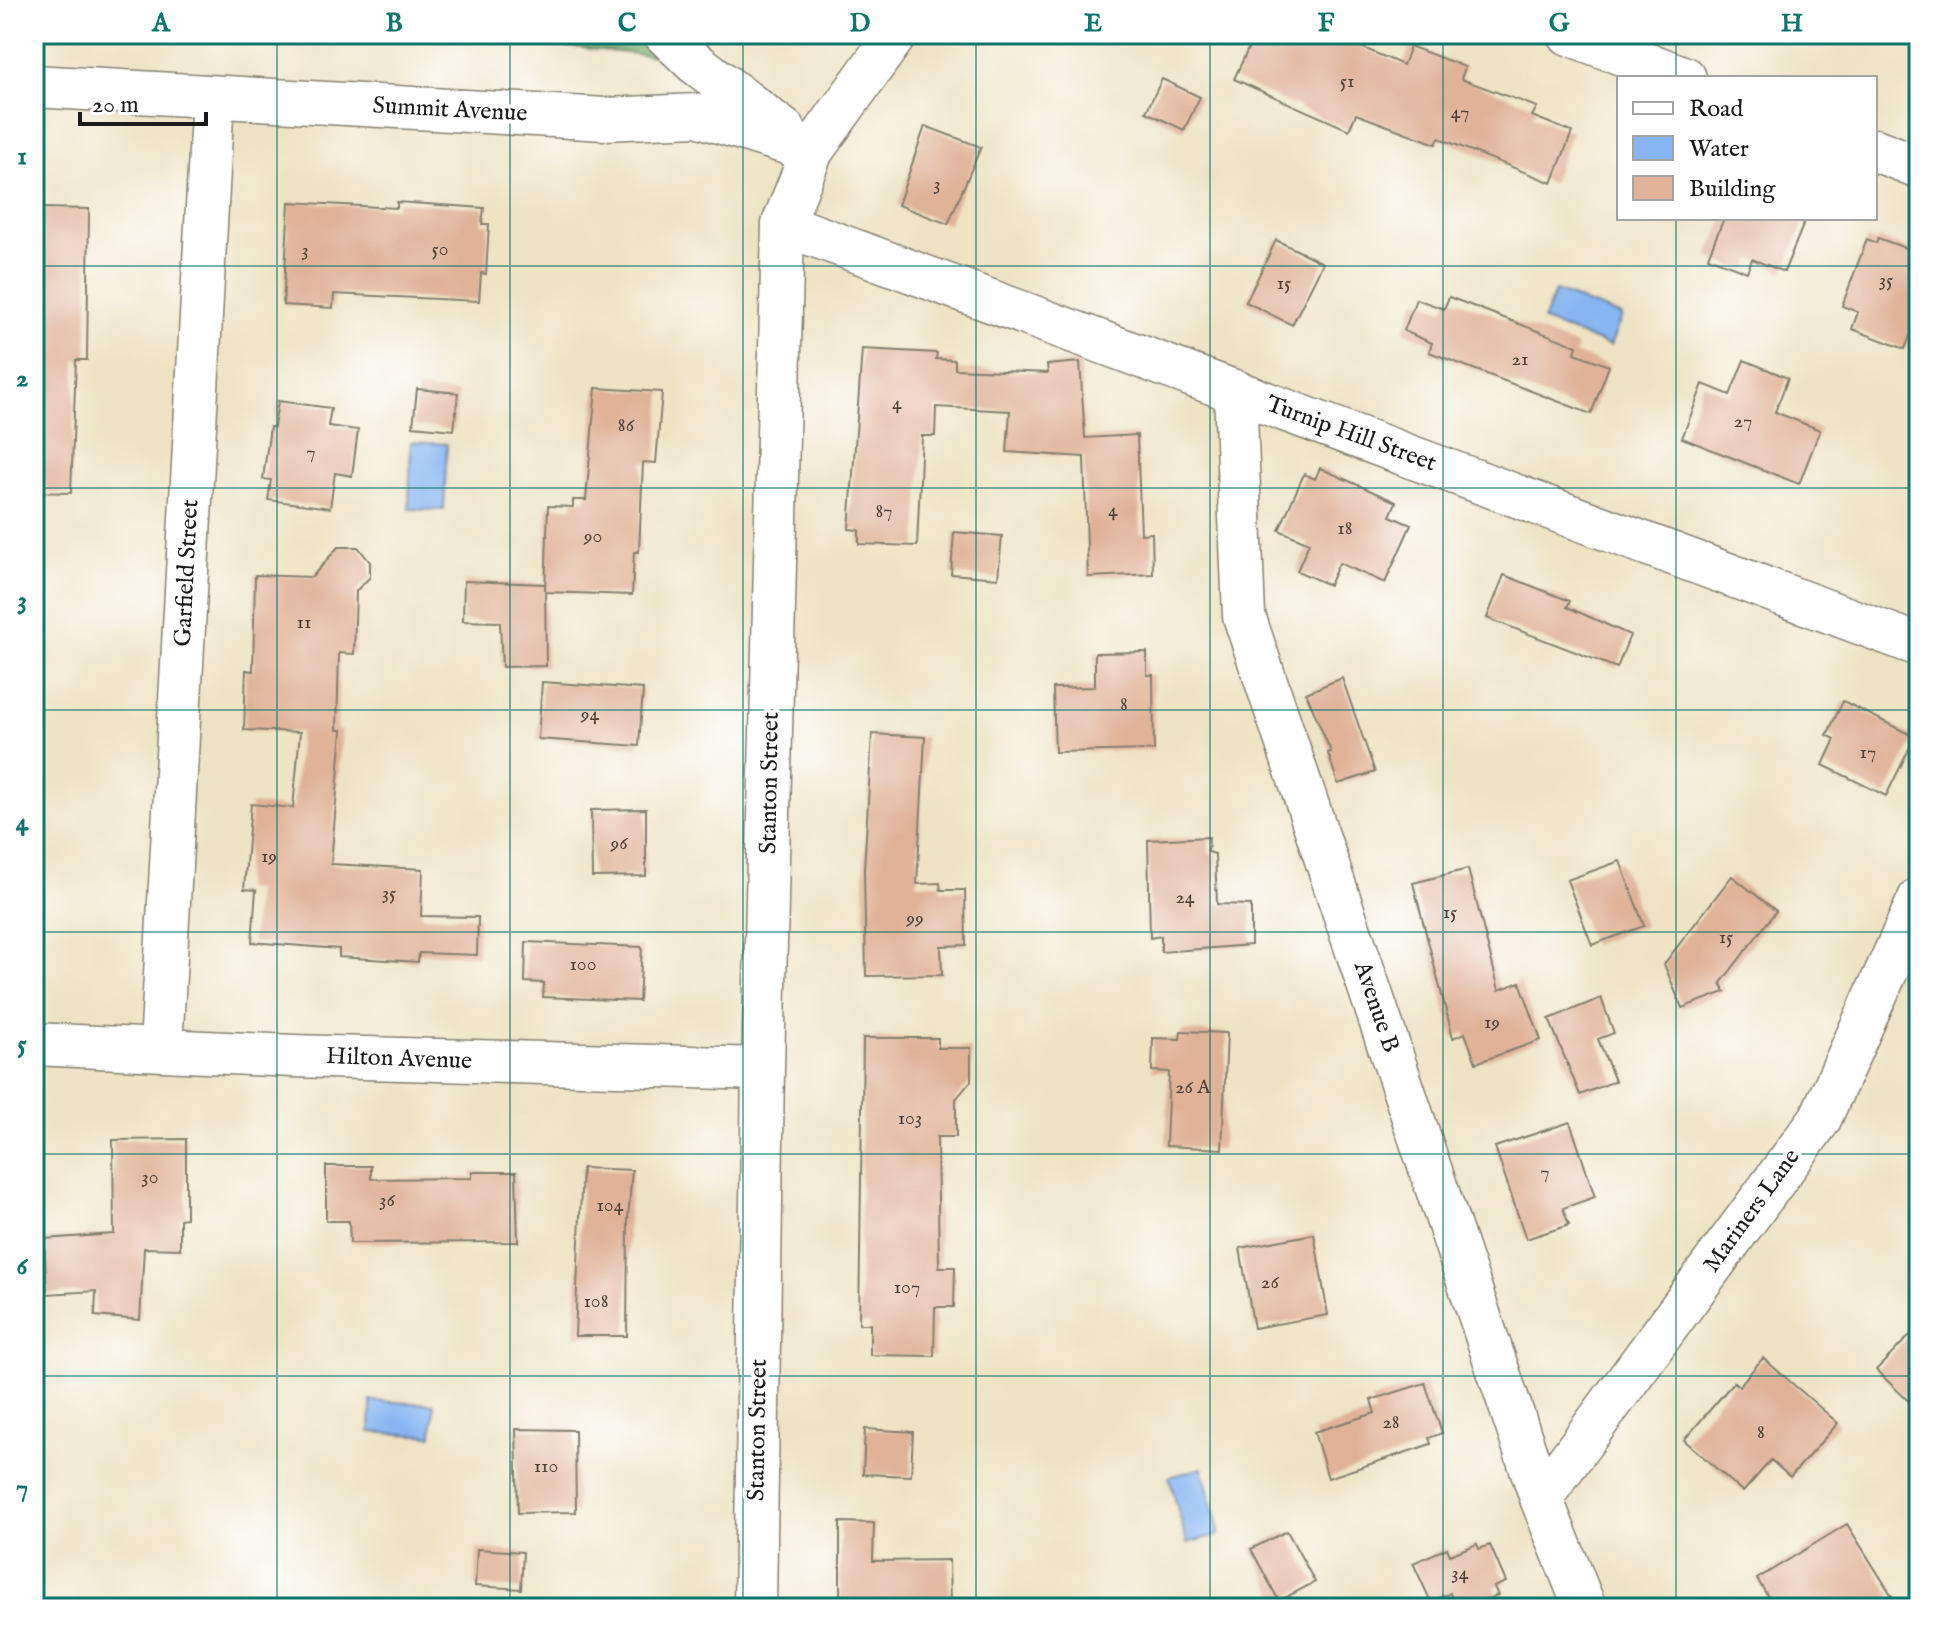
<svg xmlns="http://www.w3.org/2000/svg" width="1953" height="1642" font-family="'IM FELL English',serif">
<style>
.forest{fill:#72aa68;stroke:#476342;stroke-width:2}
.water{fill:#87b6f2;stroke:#526987;stroke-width:2}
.building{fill:#e0b298}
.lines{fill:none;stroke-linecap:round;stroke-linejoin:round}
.minor-casing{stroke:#858070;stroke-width:45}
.minor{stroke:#fff;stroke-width:42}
.grid{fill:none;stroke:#0f766e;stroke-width:2;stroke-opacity:0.55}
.labels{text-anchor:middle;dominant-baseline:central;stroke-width:8;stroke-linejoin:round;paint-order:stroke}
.number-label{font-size:20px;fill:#4d423b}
.street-label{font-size:24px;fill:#1c1c1c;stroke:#fff}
.neatline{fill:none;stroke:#0f766e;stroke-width:3}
.grid-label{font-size:26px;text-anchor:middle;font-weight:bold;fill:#0f766e}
</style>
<rect width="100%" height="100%" fill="#fff"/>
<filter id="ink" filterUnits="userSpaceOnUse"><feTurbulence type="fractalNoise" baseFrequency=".0125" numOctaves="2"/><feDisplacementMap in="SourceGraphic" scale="16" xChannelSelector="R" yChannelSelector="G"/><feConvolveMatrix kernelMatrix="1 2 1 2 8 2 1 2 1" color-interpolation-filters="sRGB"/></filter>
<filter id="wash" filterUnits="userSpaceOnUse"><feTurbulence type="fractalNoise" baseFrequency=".006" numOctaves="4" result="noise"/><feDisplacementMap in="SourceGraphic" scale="32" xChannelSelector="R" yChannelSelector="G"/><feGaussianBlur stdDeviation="1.8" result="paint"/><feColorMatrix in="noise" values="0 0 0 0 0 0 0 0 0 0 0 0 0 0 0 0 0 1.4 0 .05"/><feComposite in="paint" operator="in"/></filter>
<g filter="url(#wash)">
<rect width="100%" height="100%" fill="#eee3c4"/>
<path class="forest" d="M507,34H633L653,56L510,40Z"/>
<path class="water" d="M1555,291L1622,316L1610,346L1543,321Z
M411,442L447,444L444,510L409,509Z
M371,1401L434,1404L432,1436L370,1432Z
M1202,1468L1220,1534L1187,1543L1169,1477Z"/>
<g id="blocks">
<path class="building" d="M1255,34H1331L1403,65L1410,46L1465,67L1461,79L1537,107L1532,116L1572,132L1552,183L1439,138L1436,144L1356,114L1349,130L1234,79Z
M1162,79L1200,97L1184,130L1146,112Z
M925,126L981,147L948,224L898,205Z
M289,202L397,208V202L484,208L482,224H489L486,274L481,273L479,301L334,294L333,308L283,305Z
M42,208L89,209L87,360H76L71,493L34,492V219H42Z
M1724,218H1806L1784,272L1752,259L1747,272L1708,257Z
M1878,238L1919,253V313L1905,349L1852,329L1858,312L1842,306L1867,239L1876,243Z
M1276,240L1323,263L1292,325L1246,302Z
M1449,297L1577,346L1575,353L1609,366L1591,414L1429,352L1432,343L1404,331L1416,299L1444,309Z
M862,349L937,353L936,359L955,360V369L1048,373L1047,365L1080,362L1085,438L1137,435L1141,534L1152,533L1153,574L1088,577L1084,457L1007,452L1010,411L936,407L935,436H922L917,546L859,544V530L849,529Z
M1744,360L1788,378L1775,412L1820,430L1799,484L1682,438L1703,384L1730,395Z
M596,388L662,392L656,463L643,462L639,552H634L632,595L545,592L548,506L573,507V500H586Z
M417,389L458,393L454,430L413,426Z
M278,401L331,408L328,426L358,430L352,476L335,473L330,508L268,500L271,480L263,479L270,427H274Z
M1320,468L1396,502L1390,516L1411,525L1385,583L1339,563L1329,585L1297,571L1309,543L1279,530L1304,474L1315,479Z
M954,532L1002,536L998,578L951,574Z
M338,547H358L370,562V577L356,591L354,654L339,653L337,730H342L331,864L423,869L421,916L478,917L477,955L419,953L418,962L339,957V949L252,942L256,890L244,889L251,804L293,808L300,732L244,730L246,670L253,671L255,575L312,577Z
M1504,575L1570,601L1567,607L1630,635L1617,668L1487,618Z
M464,581L545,584L546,666L502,667L500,622L463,621Z
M1147,652V675H1153L1154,750L1055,752L1053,688L1095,687V653Z
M1342,678L1375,772L1338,784L1328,753L1331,752L1306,693Z
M542,682L643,689L639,746L538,739Z
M1843,701L1915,737L1886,796L1823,765L1835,739L1827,735Z
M872,734L925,737L917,884L940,883L941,890H965L966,945L941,946L942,975L866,976L864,870Z
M646,809V876L592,877L591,810Z
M1209,837L1208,852L1215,854L1217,904L1251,905V945L1161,952V936L1150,938L1148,840Z
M1620,861L1644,926L1592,945L1567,880Z
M1468,869L1499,990L1520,982L1541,1040L1476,1063L1465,1033L1453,1038L1413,883Z
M1732,876L1776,911L1721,983L1725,992L1682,1008L1664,964Z
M526,942L642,947L639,1001L543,997L544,983L525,982Z
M1601,998L1614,1033L1598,1039L1615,1081L1580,1095L1549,1019Z
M1181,1031L1227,1033L1222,1149L1166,1146L1169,1072L1152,1071L1153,1038L1180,1039Z
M863,1038H938V1048H971V1081L956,1099V1137H937L939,1267H955L954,1307H935L934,1356L870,1355V1324H859Z
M1570,1122L1595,1197L1563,1208L1569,1225L1526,1239L1495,1147Z
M186,1139V1218L180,1219V1249L144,1248L140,1320L95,1316L96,1291L47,1294L44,1239L114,1234L113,1140Z
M326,1166H371V1179L472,1178V1172H516L518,1242L350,1243L349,1221H326Z
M582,1168L632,1170L628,1219L627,1336H575Z
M1314,1234L1328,1315L1254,1328L1240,1248Z
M1919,1326V1411L1876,1370Z
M1763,1358L1838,1423L1790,1477L1771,1460L1743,1492L1684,1440L1734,1382L1739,1386Z
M1425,1383L1442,1433L1429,1438L1431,1444L1328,1478L1314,1432L1375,1413L1371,1400Z
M516,1429L575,1430L576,1512L518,1513Z
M865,1429L913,1432L911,1476L863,1474Z
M840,1522L874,1523L873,1561L949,1560L950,1608H840Z
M1847,1524L1892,1596L1872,1608H1775L1757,1579Z
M1287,1531L1315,1582L1279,1601L1251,1549Z
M1477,1544L1479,1549L1490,1545L1506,1582L1494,1587L1498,1595L1467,1608H1456L1450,1593L1431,1602L1413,1563L1447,1548L1450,1555Z
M477,1549L523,1552L521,1589L475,1586Z"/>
</g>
</g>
<g filter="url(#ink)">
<use href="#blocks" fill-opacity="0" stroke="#858070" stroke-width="2"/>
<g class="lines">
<g class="minor-casing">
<path id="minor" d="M665,34L694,62L785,131
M1569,34L1685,78
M34,86L605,119L697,115L812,151
M1875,150L1919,167
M783,224L1919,645
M1235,391L1244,616L1541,1498L1585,1608
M34,1044L293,1056L763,1069
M161,1048L213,97
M1541,1498L1820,1119L1919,899
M755,1608L763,1069L783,224L812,151L896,34"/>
</g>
<use href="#minor" class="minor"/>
</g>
</g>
<path class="grid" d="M277,34V1608M510,34V1608M743,34V1608M976,34V1608M1210,34V1608M1443,34V1608M1676,34V78M1676,218V1608M34,266H1919M34,488H1919M34,710H1919M34,932H1919M34,1154H1919M34,1376H1919"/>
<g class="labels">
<g class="number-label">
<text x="1347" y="81">51</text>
<text x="1460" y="112">47</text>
<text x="937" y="184">3</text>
<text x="440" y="249">50</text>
<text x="305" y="250">3</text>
<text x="1886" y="280">35</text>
<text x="1284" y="283">15</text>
<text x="1520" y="359">21</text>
<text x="897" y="403">4</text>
<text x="1743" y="421">27</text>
<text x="626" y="425">86</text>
<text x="311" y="452">7</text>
<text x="1113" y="510">4</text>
<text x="884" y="511">87</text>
<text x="1345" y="528">18</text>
<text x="593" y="536">90</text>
<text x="304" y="622">11</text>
<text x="1124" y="704">8</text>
<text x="590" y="714">94</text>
<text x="1868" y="752">17</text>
<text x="619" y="843">96</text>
<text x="269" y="856">19</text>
<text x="389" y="893">35</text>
<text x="1185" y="897">24</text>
<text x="1450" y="912">15</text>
<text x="915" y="918">99</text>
<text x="1726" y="937">15</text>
<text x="583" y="964">100</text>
<text x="1492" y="1022">19</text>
<text x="1193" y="1087">26 A</text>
<text x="910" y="1118">103</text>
<text x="1545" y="1172">7</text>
<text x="150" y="1177">30</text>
<text x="387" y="1200">36</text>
<text x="610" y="1205">104</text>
<text x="1270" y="1282">26</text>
<text x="907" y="1287">107</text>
<text x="596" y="1301">108</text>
<text x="1391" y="1422">28</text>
<text x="1761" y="1432">8</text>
<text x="546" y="1466">110</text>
<text x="1460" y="1573">34</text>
</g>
<g class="street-label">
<text transform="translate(450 110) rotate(3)">Summit Avenue</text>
<text transform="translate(1351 434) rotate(20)">Turnip Hill Street</text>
<text transform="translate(187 573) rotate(-87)">Garfield Street</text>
<text transform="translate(770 783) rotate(-89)">Stanton Street</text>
<text transform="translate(1376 1007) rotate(71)">Avenue B</text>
<text transform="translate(399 1059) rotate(2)">Hilton Avenue</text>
<text transform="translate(1752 1211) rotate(-54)">Mariners Lane</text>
<text transform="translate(758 1430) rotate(-89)">Stanton Street</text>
</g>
</g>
<rect width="1953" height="1642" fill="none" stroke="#fff" stroke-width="88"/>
<rect x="1617" y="76" width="260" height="144" fill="#ffffff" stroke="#a4a4a4" stroke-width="2"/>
<rect x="1633" y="102" width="40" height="12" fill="#ffffff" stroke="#a4a4a4" stroke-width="2"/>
<text x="1689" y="116" font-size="24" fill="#1c1c1c">Road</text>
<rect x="1633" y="136" width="40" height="24" fill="#87b6f2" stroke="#a4a4a4" stroke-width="2"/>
<text x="1689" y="156" font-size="24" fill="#1c1c1c">Water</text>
<rect x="1633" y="176" width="40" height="24" fill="#e0b298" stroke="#a4a4a4" stroke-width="2"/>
<text x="1689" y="196" font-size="24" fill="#1c1c1c">Building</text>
<path d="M80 112v12h126v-12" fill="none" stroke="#1c1c1c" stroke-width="4"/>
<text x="92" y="112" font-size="24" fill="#1c1c1c" stroke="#ffffff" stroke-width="6" paint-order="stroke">20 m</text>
<rect x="44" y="44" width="1865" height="1554" class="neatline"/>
<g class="grid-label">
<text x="161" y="31">A</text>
<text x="394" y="31">B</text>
<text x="627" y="31">C</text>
<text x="860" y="31">D</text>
<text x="1093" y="31">E</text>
<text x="1326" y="31">F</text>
<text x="1559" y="31">G</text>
<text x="1792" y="31">H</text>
<text x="22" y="164">1</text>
<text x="22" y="386">2</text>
<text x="22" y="608">3</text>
<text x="22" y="830">4</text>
<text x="22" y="1052">5</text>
<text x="22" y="1274">6</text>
<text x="22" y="1496">7</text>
</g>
</svg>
